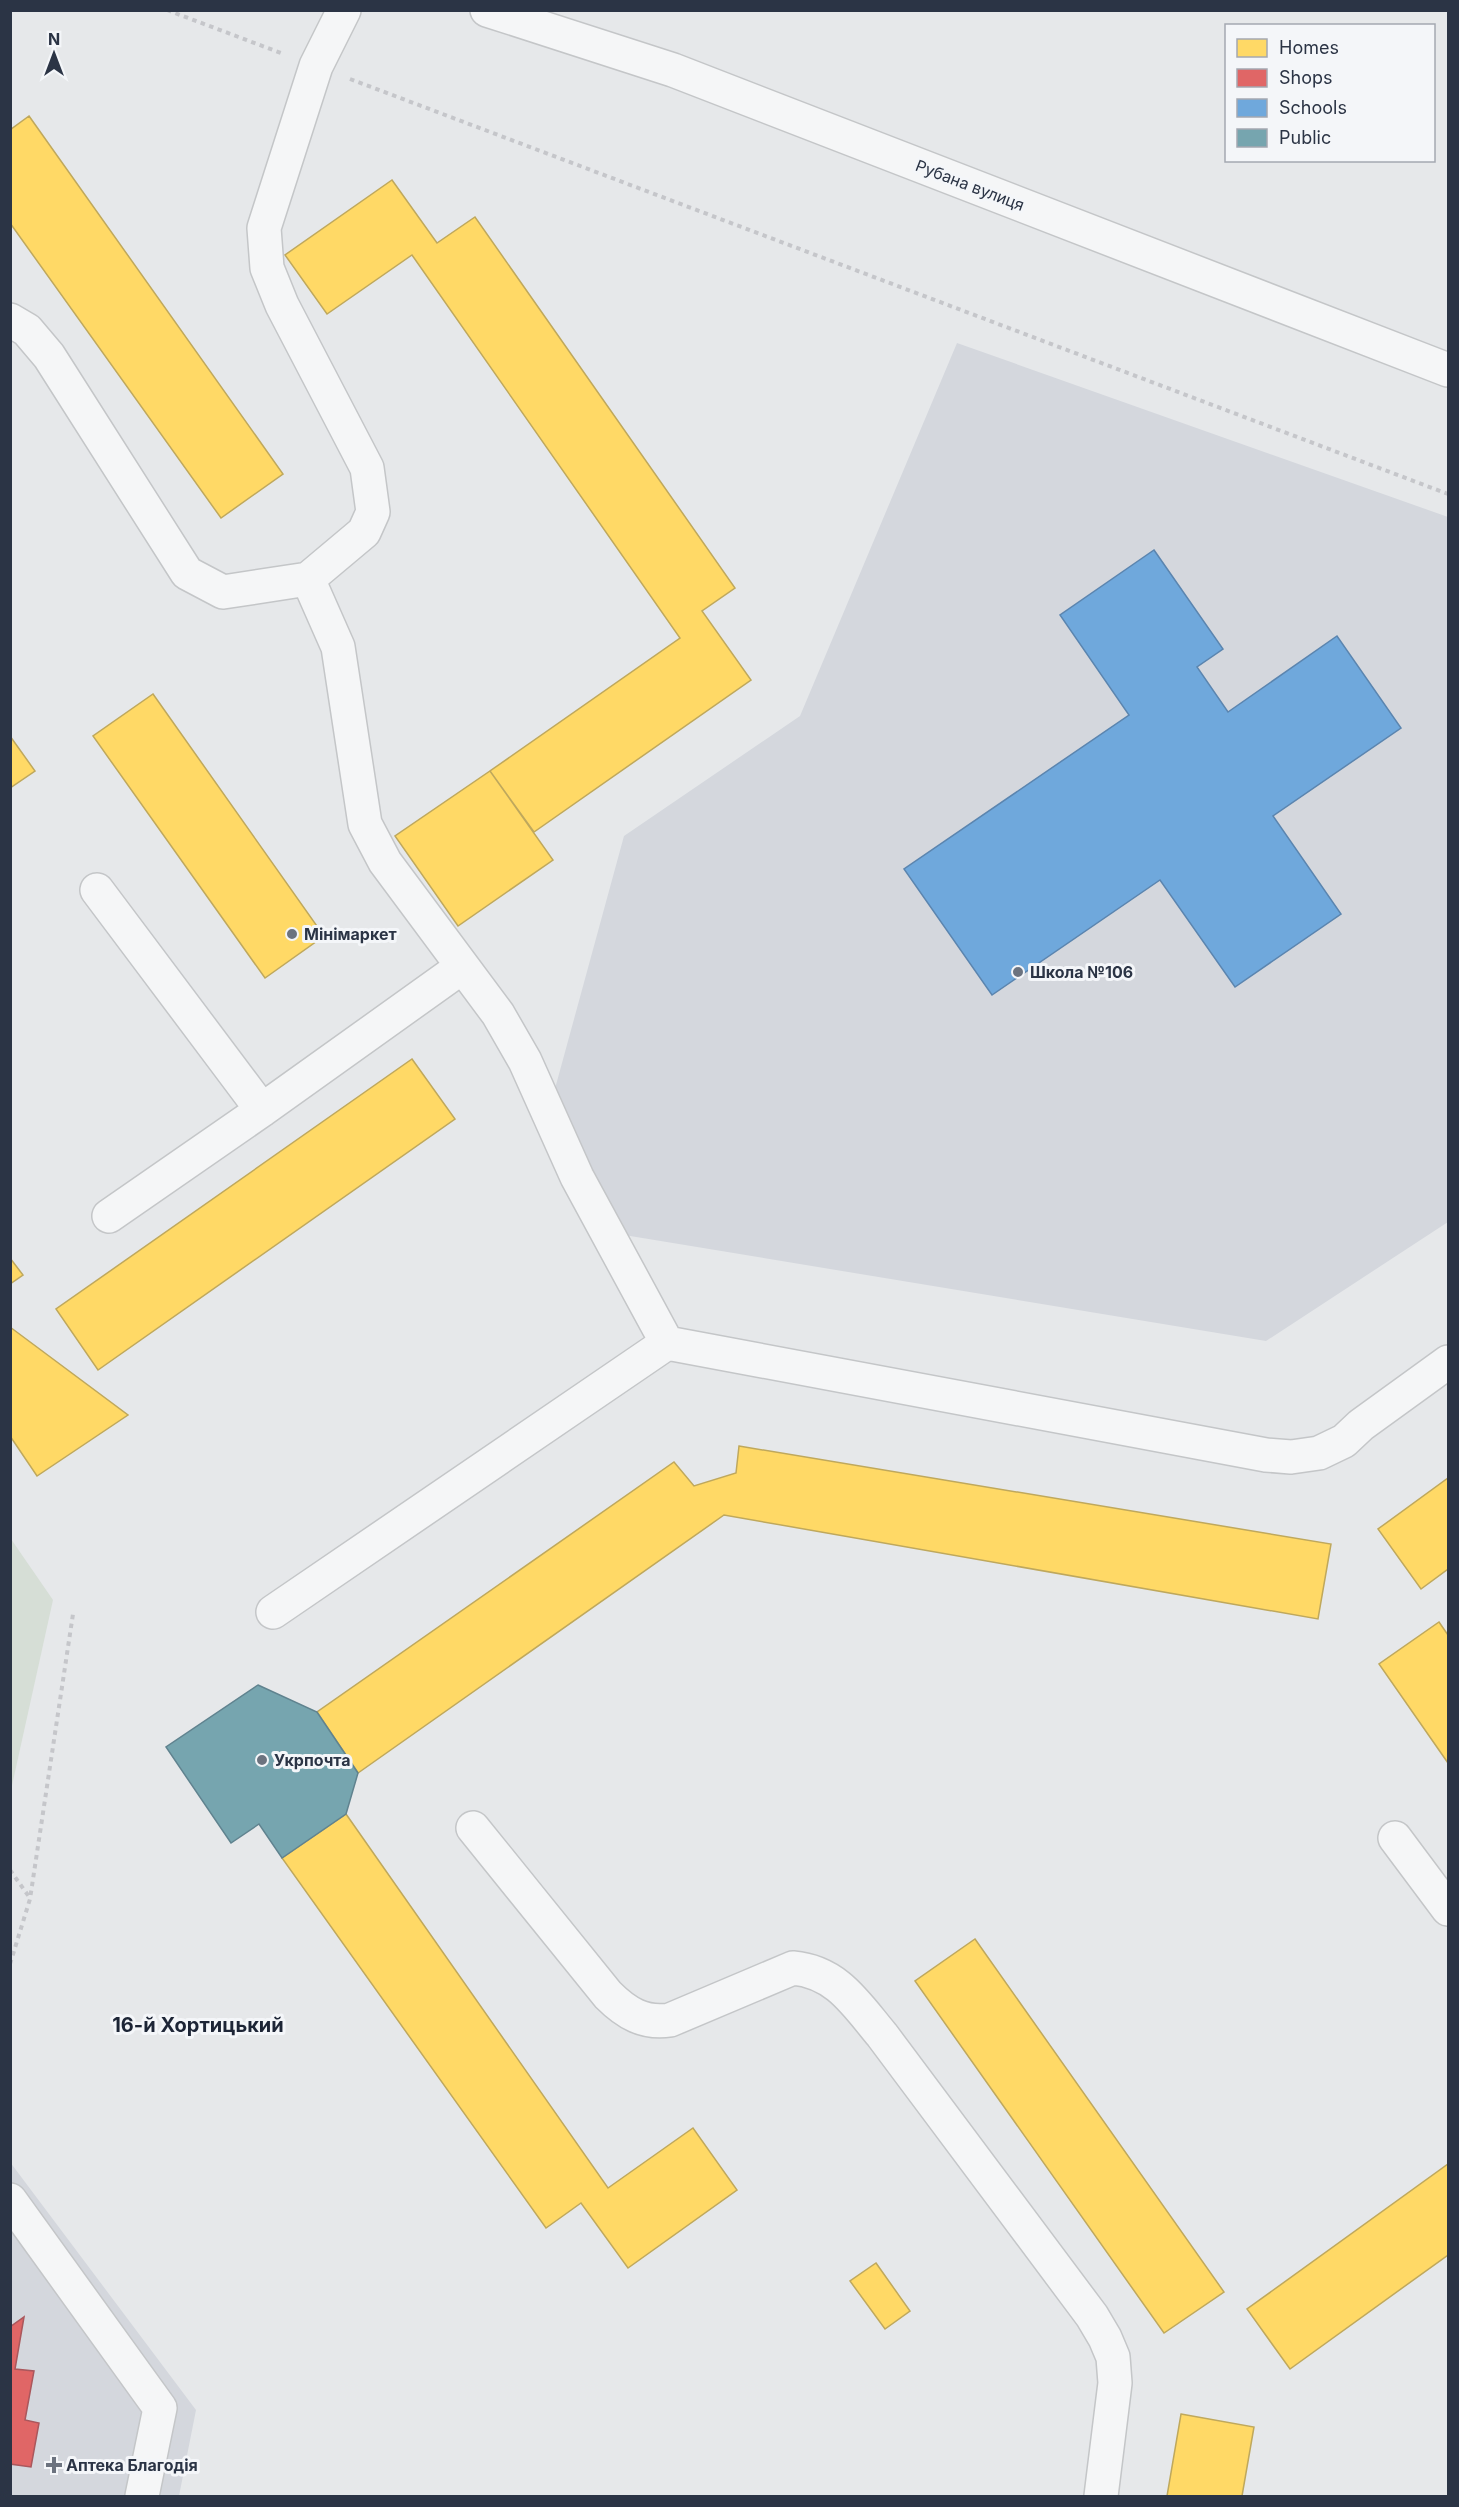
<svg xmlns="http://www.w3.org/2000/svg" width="1459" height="2507" font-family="Inter,sans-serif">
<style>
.built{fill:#d4d7dd}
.green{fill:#d6ded6}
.homes{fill:#ffd966;stroke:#bfa85c;stroke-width:1.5}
.shops{fill:#e06666;stroke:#aa575c;stroke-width:1.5}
.schools{fill:#6fa8dc;stroke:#5b85af;stroke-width:1.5}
.public{fill:#76a5af;stroke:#60838f;stroke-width:1.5}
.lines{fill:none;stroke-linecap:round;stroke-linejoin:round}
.minor-casing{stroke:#c4c6c8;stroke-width:36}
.path{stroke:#c5c6ca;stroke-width:4;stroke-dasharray:4.5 4.5;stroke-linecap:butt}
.minor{stroke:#f5f6f7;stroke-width:33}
.poi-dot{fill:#6c737f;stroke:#f4f6f9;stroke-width:2}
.labels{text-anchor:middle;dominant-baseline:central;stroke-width:6;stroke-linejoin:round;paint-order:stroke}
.street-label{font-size:16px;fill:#2b3445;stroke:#f4f6f9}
.poi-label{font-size:16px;font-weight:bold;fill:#2b3445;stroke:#f4f6f9;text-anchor:start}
.quarter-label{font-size:20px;font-weight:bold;fill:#1d2536;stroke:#f4f6f9}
</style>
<rect width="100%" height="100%" fill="#e6e8ea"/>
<path class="built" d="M957,343L1448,517V1222L1266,1341L612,1233L550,1107L624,836L800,716Z
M10,2162L196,2410L179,2496H11Z"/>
<path class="green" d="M11,1539L53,1600L11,1790L10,1539Z"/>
<path class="homes" d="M29,116L283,474L221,518L10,223V130Z
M392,180L437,243L475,217L735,588L702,611L751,680L534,832L490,771L680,638L412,255L327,314L285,255Z
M153,694L324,936L265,978L93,736Z
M10,736L35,771L10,788Z
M490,771L553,860L458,926L395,836Z
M412,1059L455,1119L98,1370L56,1309Z
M10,1258L23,1275L10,1284Z
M10,1327L128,1415L37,1476L10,1436Z
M739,1446L1331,1544L1318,1619L724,1515L358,1773L317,1712L674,1462L694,1486L736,1473Z
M1448,1478V1569L1421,1589L1378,1529Z
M1439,1622L1448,1635V1763L1379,1664Z
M346,1814L608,2188L693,2128L737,2190L628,2268L581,2203L546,2228L282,1858Z
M975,1939L1224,2292L1164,2333L915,1981Z
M1448,2164V2255L1290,2369L1247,2309Z
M876,2263L910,2311L885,2329L850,2281Z
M1181,2414L1254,2427L1242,2496H1167Z"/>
<path class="shops" d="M24,2317L15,2369L34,2371L25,2420L39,2423L31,2467L10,2464V2327Z"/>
<path class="schools" d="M1154,550L1223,649L1197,667L1228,712L1337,636L1401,728L1273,816L1341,914L1235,987L1160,880L992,995L904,869L1129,715L1060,615Z"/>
<path class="public" d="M258,1685L317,1712L358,1773L346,1814L282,1858L259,1824L231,1843L166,1747Z"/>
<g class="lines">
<g class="minor-casing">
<path id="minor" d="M487,10L673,70L1448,370
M10,320L27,330L49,356L187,573L223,592L308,579L364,532L373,512L367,468L282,305L267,268L264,228L316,66L344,10
M308,579L338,647L365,824L385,862L498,1014L525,1061L577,1177L667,1343
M97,890L262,1110
M109,1216L262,1110L462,967
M273,1612L667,1343L1266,1455L1291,1457L1319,1453L1344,1441L1361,1425L1448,1362
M473,1828L608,1995C626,2013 644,2024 670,2020L793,1968C837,1972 856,2004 882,2035L1092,2316L1105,2338L1113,2357L1115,2383L1101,2496
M1395,1838L1448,1909
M10,2200L160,2408L142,2496"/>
</g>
<path class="path" d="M167,10L281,53
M350,79L1448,494
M10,1870L30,1898
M10,1964L30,1899L73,1614"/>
<use href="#minor" class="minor"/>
</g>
<g class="poi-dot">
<circle cx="292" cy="934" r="6"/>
<circle cx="1018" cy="972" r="6"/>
<circle cx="262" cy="1760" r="6"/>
<path d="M51 2456h6v6h6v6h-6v6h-6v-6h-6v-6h6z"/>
</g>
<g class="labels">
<g class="street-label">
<text transform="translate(970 185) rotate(21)">Рубана вулиця</text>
</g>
<g class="poi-label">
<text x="304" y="934">Мiнiмаркет</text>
<text x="1030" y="972">Школа №106</text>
<text x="274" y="1760">Укрпочта</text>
<text x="66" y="2465">Аптека Благодiя</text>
</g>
<g class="quarter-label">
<text x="198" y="2025">16-й Хортицький</text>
</g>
</g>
<rect width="1459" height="2507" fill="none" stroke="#2b3445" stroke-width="24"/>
<rect x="1225" y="24" width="210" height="138" fill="#f4f6f9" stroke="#a4a8b1" stroke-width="1.5"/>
<rect x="1237" y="39" width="30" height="18" fill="#ffd966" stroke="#a4a8b1" stroke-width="1.5"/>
<text x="1279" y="54" font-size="18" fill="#2b3445">Homes</text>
<rect x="1237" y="69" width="30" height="18" fill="#e06666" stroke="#a4a8b1" stroke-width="1.5"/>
<text x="1279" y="84" font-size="18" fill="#2b3445">Shops</text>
<rect x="1237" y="99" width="30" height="18" fill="#6fa8dc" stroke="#a4a8b1" stroke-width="1.5"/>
<text x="1279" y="114" font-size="18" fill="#2b3445">Schools</text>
<rect x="1237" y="129" width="30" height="18" fill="#76a5af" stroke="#a4a8b1" stroke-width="1.5"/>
<text x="1279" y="144" font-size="18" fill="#2b3445">Public</text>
<g transform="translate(54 54)" stroke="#f4f6f9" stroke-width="4.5" paint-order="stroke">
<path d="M0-4.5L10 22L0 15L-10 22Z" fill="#2b3445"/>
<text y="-9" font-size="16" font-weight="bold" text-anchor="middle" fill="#2b3445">N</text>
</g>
</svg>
